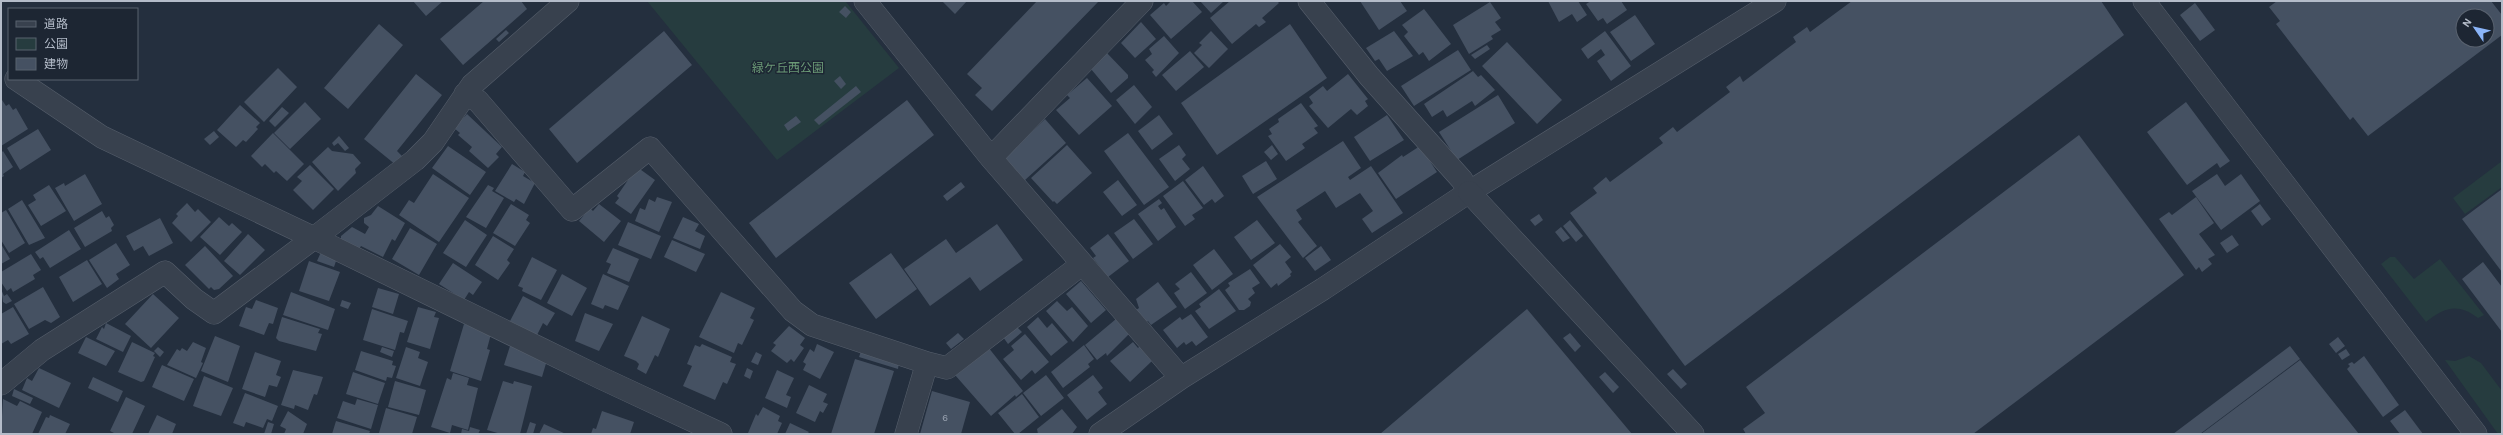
<svg xmlns="http://www.w3.org/2000/svg" width="2503" height="435" font-family="Karla,'Noto Sans JP',sans-serif">
<style>
.green{fill:#263c3f}
.building{fill:#455162;fill-rule:evenodd}
.lines{fill:none;stroke-linecap:round;stroke-linejoin:round}
.minor-casing{stroke:#565f6c;stroke-width:23}
.tertiary-casing{stroke:#565f6c;stroke-width:23}
.minor{stroke:#38414e;stroke-width:22}
.tertiary{stroke:#38414e;stroke-width:22}
.labels{text-anchor:middle;dominant-baseline:central;stroke-width:3;stroke-linejoin:round;paint-order:stroke}
.number-label{font-size:10px;fill:#98a1af}
.park-label{font-size:12px;fill:#6b9a76;stroke:#1d2633}
</style>
<rect width="100%" height="100%" fill="#242f3e"/>
<path class="green" d="M647,1H842L846,2L899,68L777,160Z
M2502,161V187L2465,214L2453,198Z
M2390,257H2395L2414,279L2440,259L2484,315L2478,318C2458,303 2445,307 2426,322L2381,264Z
M2469,356L2481,363L2502,391V434H2498L2445,360L2455,361Z"/>
<path class="building" d="M413,1H443L426,16Z
M484,1H521L527,9L463,65L440,39Z
M942,1H967L955,14Z
M1037,1H1099L992,111L975,95L982,88L967,74Z
M1171,1H1192L1202,12L1171,39L1150,15L1164,3L1166,6Z
M1200,1H1224L1211,13Z
M1230,1H1277L1279,3L1262,18L1266,22L1259,27L1256,24L1232,44L1210,18Z
M1360,1H1400L1407,11L1379,30Z
M1548,1H1578L1587,15L1577,22L1572,14L1559,22Z
M1591,1H1621L1627,10L1607,24L1603,18L1598,21L1586,4Z
M1852,1H2101L2124,35L1685,366L1570,213L1597,193L1593,188L1606,177L1610,182L1663,143L1659,138L1673,127L1677,132L1730,92L1726,87L1740,76L1743,82L1796,42L1793,37L1807,27L1810,32Z
M2277,1H2491L2502,15V35L2368,136L2353,117L2350,120L2276,24L2280,21L2269,7ZM2463,16H2487V40H2463Z
M1490,2L1501,18L1495,22L1501,30L1491,36L1493,39L1469,54L1453,25Z
M2195,3L2215,30L2200,41L2180,15Z
M845,6L851,12L846,18L839,12Z
M1424,9L1451,44L1429,61L1423,52L1419,55L1404,36L1408,32L1402,25Z
M1635,15L1655,44L1631,61L1610,32Z
M1141,22L1156,39L1135,58L1121,43Z
M379,24L403,45L348,109L324,88Z
M1290,24L1327,78L1217,155L1181,103Z
M506,30L509,33L499,42L496,39Z
M664,31L692,65L577,163L549,129Z
M1211,31L1228,49L1209,68L1194,53L1202,45L1199,43Z
M1394,31L1413,56L1387,71L1379,59L1375,61L1366,48Z
M1605,31L1631,66L1611,81L1597,61L1605,55L1601,49L1588,59L1581,49Z
M1164,36L1179,53L1156,77L1152,72L1154,70L1145,60L1152,54L1149,49Z
M1507,42L1562,100L1537,124L1482,66Z
M1487,45L1490,49L1475,59L1471,55Z
M1458,50L1471,70L1414,106L1401,86Z
M1190,51L1204,67L1176,91L1162,75Z
M1106,52L1128,75V78L1111,93L1091,69Z
M278,68L297,87L264,122L244,102Z
M1473,71L1478,77L1481,75L1495,90L1475,106L1472,101L1447,117L1443,110L1432,117L1424,104Z
M416,74L442,95L397,151L403,157L396,165L364,139Z
M1348,74L1368,99L1365,101L1368,106L1357,115L1351,109L1328,128L1309,106L1313,103L1309,97L1323,86L1327,91Z
M840,76L846,84L841,89L834,81Z
M1087,78L1112,106L1079,135L1056,110L1070,98L1067,95Z
M1134,85L1152,107L1135,124L1116,100Z
M856,86L861,92L819,125L814,120Z
M1498,95L1515,123L1457,160L1439,132Z
M2,100L6,106L9,104L13,110L16,108L28,129L1,146Z
M907,100L934,135L776,258L749,223Z
M305,102L321,119L290,149L274,133Z
M2186,102L2230,161L2220,168L2217,163L2187,185L2147,132Z
M1301,103L1318,126L1314,128L1318,133L1302,144L1305,148L1286,161L1268,136L1272,134L1269,129L1279,122L1278,119Z
M240,105L260,123L256,127L258,129L246,142L243,140L236,147L217,130Z
M282,107L289,113L275,127L269,121Z
M467,114L502,147L496,154L499,157L488,168L469,151L472,147L458,135L460,133L454,128Z
M1159,115L1173,134L1152,150L1138,131Z
M1387,115L1404,140L1370,161L1354,137Z
M796,116L801,122L788,131L784,125Z
M1045,119L1066,143L1025,180L1004,158Z
M38,129L51,150L20,170L7,148Z
M214,131L219,137L210,145L204,139Z
M273,133L304,164L287,181L276,171L274,173L265,164L262,167L251,156Z
M1128,133L1169,187L1144,205L1104,151Z
M2079,135L2184,275L1973,434H1746L1743,429L1765,413L1746,387Z
M339,136L349,148L345,151L338,143L334,146L332,143Z
M1343,141L1361,168L1348,177L1350,180L1371,166L1403,213L1372,233L1362,219L1373,211L1360,193L1336,208L1325,191L1296,210L1302,219L1298,222L1317,246L1303,258L1257,197Z
M1067,145L1092,173L1057,204L1054,201L1053,202L1031,178Z
M1179,145L1186,155L1182,159L1190,169L1175,181L1159,159Z
M1272,145L1278,154L1271,160L1264,152Z
M448,146L486,172L470,195L432,168Z
M1420,146L1437,172L1396,199L1378,173L1402,155L1403,157Z
M328,147L332,151L353,154L361,163L355,169L356,173L338,191L312,162Z
M3,151L13,167L3,174L4,176L1,178V153Z
M1266,161L1277,179L1253,194L1242,176Z
M512,164L525,172L523,176L535,183L524,204L516,199L514,202L495,191Z
M310,165L334,189L313,210L293,190L302,181L297,177Z
M1203,166L1224,196L1215,203L1212,199L1204,205L1185,180Z
M637,167L655,180L631,214L615,203L619,198L617,196Z
M85,174L102,204L74,221L55,188L64,183L65,186Z
M433,174L469,198L439,242L399,215L409,200L414,203Z
M2217,174L2225,186L2241,174L2260,201L2221,230L2192,191Z
M1118,180L1137,205L1122,216L1103,192Z
M1183,181L1203,208L1192,215L1195,219L1185,226L1163,196Z
M961,182L965,187L947,201L943,196Z
M49,185L66,211L41,226L28,205L36,200L33,195Z
M488,185L494,188L492,191L504,198L486,228L466,217Z
M2502,189V272L2462,219Z
M657,197L672,202L659,232L635,221L640,208L645,210L649,199L655,202Z
M2196,197L2214,223L2199,234L2215,255L2208,259L2212,264L2202,272L2199,267L2196,270L2159,219L2169,212L2172,215Z
M1159,199L1162,203L1158,206L1161,210L1164,208L1176,227L1158,241L1138,214Z
M22,200L45,238L29,245L8,209Z
M187,203L195,212L198,209L211,222L191,242L172,223L178,216L176,214Z
M511,204L529,215L526,220L530,223L515,246L493,233Z
M599,204L621,221L604,242L579,221L590,208L593,211Z
M2260,204L2271,219L2262,226L2251,211Z
M378,206L405,223L395,241L392,239L383,257L361,246L358,251L341,242V236L352,227L365,234L369,227L364,223V218L371,215Z
M6,210L25,243L9,253L1,240V213Z
M102,211L106,218L109,216L114,225L111,228L112,231L85,247L74,228Z
M1539,214L1543,220L1535,226L1530,220Z
M219,217L229,226L232,223L242,232L220,255L200,237Z
M683,217L699,224L695,231L705,236L700,249L673,238Z
M160,218L173,243L149,256L143,246L134,251L126,236Z
M1134,219L1153,244L1133,259L1114,233Z
M465,220L487,235L466,267L443,253Z
M1257,220L1275,243L1251,260L1234,237Z
M1570,220L1583,236L1576,242L1563,226Z
M628,222L661,236L651,259L618,245Z
M997,224L1023,260L980,291L970,277L930,306L904,269L946,239L956,253Z
M1561,227L1570,238L1563,242L1555,232Z
M410,228L437,244L419,275L392,259Z
M69,230L81,249L50,268L43,257L40,259L35,252Z
M248,234L265,250L240,275L224,261Z
M1108,234L1129,261L1108,277L1093,258L1096,256L1090,248Z
M2232,235L2239,245L2227,253L2220,243Z
M493,236L514,249L507,260L510,263L498,280L475,265Z
M672,240L705,254L696,272L664,257Z
M116,243L130,265L116,274L119,279L107,288L89,260Z
M1,244L10,259L1,264Z
M1280,244L1291,257L1285,262L1292,272L1290,274L1291,276L1278,286L1277,283L1271,288L1253,265Z
M205,246L233,276L219,289L214,290L211,287L209,289L185,265Z
M1321,246L1331,260L1315,271L1305,258Z
M613,248L639,259L629,282L607,273L611,264L606,262Z
M1214,249L1233,274L1212,290L1193,265Z
M321,252L337,258L334,267L317,261Z
M891,253L917,289L876,319L849,283Z
M31,254L41,270L33,275L35,279L13,292L11,288L7,291L1,282V272Z
M532,257L557,270L541,300L522,291L523,288L518,286Z
M87,260L102,284L73,302L59,277Z
M309,261L340,272L329,301L299,291Z
M2483,262L2502,287V332L2462,279Z
M453,263L482,282L473,295L469,292L464,300L439,284Z
M1250,269L1260,283L1252,288L1255,293L1248,299L1251,302L1250,306L1244,310H1239L1225,290L1230,286L1228,283Z
M1191,272L1207,293L1185,309L1174,293L1180,289L1175,284Z
M562,274L587,288L572,316L547,303Z
M603,274L629,286L618,310L605,305L603,309L591,304Z
M1081,281L1106,310L1091,323L1066,294Z
M1158,282L1177,307L1151,325L1148,321L1146,322L1136,310L1139,308L1136,299Z
M43,287L60,317L51,323L45,320L29,329L14,304Z
M378,288L399,294L393,314L372,307Z
M1,289L4,296L7,294L12,301L6,304L3,302Z
M1219,289L1236,311L1209,329L1195,311L1201,307L1199,304Z
M291,292L335,309L328,330L283,315Z
M721,292L755,308L750,318L754,320L742,345L738,343L734,353L699,337Z
M153,294L179,318L151,348L125,324Z
M523,296L555,313L547,326L543,323L537,335L510,321Z
M256,300L278,308L273,324L269,323L264,335L239,326L246,307L252,309Z
M342,300L351,303L348,309L340,306Z
M1057,301L1067,311L1072,307L1088,326L1073,342L1046,311Z
M13,307L29,334L11,344L8,340L1,344V314Z
M418,307L436,312L434,317L439,318L430,349L407,342Z
M372,309L408,321L404,333L400,332L395,350L363,340Z
M1527,309L1632,434H1380Z
M585,313L613,324L599,351L575,341Z
M1191,314L1208,337L1196,346L1192,341L1186,345L1184,342L1177,348L1163,330L1180,317L1182,320Z
M642,316L670,329L658,357L655,355L646,374L637,369L639,364L636,361L624,356Z
M282,317L320,329L318,333L322,334L316,351L279,341L276,338Z
M1038,317L1047,328L1052,323L1068,342L1051,356L1027,327Z
M1116,319L1129,334L1107,356L1106,353L1097,360L1085,345Z
M106,323L131,336L123,352L96,339L102,327L104,329Z
M464,324L491,334L487,349L490,350L481,381L450,371Z
M789,326L805,338L800,345L804,348L794,362L791,359L787,363L771,351L776,345L773,343Z
M1016,326L1022,332L1008,344L1003,337Z
M958,333L964,339L951,349L946,343Z
M1570,333L1581,346L1575,352L1563,338Z
M1025,334L1049,362L1035,374L1032,370L1021,380L1003,359L1014,350L1011,346Z
M215,336L240,346L228,382L201,371Z
M86,337L115,351L106,366L78,353Z
M2338,337L2345,346L2336,353L2329,344Z
M132,342L155,353L153,356L155,357L144,381L141,382L118,372Z
M193,342L206,348L201,362L203,363L196,378L167,365L177,349L180,351L182,348L187,351Z
M1133,342L1138,348L1140,346L1152,361L1130,382L1110,361Z
M702,344L732,357L730,362L736,364L727,384L723,382L715,400L683,386L692,366L687,364L695,345L700,347Z
M817,344L834,352L820,379L803,370L806,364L803,362L810,349L814,352Z
M1084,345L1094,359L1088,364L1090,367L1063,388L1051,372Z
M510,346L547,360L542,377L504,365Z
M2290,346L2300,359L2200,434H2173Z
M158,347L164,352L160,357L154,351Z
M382,347L394,351L392,357L380,352Z
M406,347L420,352L418,358L428,362L420,386L396,378Z
M988,347L1023,391L1016,397L1015,395L991,416L955,375Z
M2346,349L2350,355L2342,360L2338,354Z
M361,351L393,361L392,365L396,366L392,378L387,377L386,381L355,370Z
M861,351L899,362L898,369L859,357Z
M255,352L281,361L276,375L281,377L277,387L269,385L265,397L242,389Z
M756,352L762,355L758,365L751,362Z
M2364,356L2399,405L2383,417L2347,369L2350,366L2348,364L2352,362L2354,364Z
M855,359L894,371L874,434H831Z
M2300,360L2359,434H2201Z
M162,365L194,379L184,401L152,387Z
M39,368L71,383L59,408L22,390L27,378L32,381Z
M747,368L753,371L750,379L744,376Z
M1673,369L1687,384L1681,389L1667,374Z
M293,370L323,377L317,395L314,394L308,410L295,405L294,409L281,405Z
M777,370L794,378L786,395L791,397L787,408L765,398Z
M353,372L385,383L378,404L346,394Z
M1605,372L1619,387L1613,393L1599,377Z
M453,373L469,378L467,385L478,388L468,430L452,425L450,433L431,427L447,378L451,380Z
M1046,375L1064,398L1041,416L1023,393Z
M1093,375L1103,388L1098,392L1107,404L1087,420L1067,395Z
M204,376L233,388L221,416L193,406Z
M93,377L123,391L118,402L88,388Z
M395,381L426,390L419,415L388,407Z
M503,381L513,384L514,381L532,386L520,434H501L487,430Z
M809,385L827,394L823,402L828,404L823,413L820,411L815,422L796,413Z
M14,389L33,398L30,404L12,396Z
M932,391L970,402L961,434H920Z
M245,393L278,406L272,421L267,419L263,428L246,422L244,427L233,423Z
M1022,394L1039,417L1018,434H1015L998,413Z
M126,397L145,406L132,434H116L110,431Z
M3,399L17,406L20,401L42,412L32,434L1,433Z
M357,399L378,405L371,429L337,418L343,401L355,405Z
M763,407L780,416L778,421L782,423L777,434L748,433L756,414L758,416Z
M386,408L417,417L412,434L379,433Z
M1062,409L1077,427L1072,434H1038L1037,429Z
M2405,410L2423,434H2400L2390,421Z
M288,411L307,424L303,434H284L286,429L280,426Z
M602,411L634,422L630,434H591L593,428L596,429Z
M50,415L70,424L65,434H38L46,417L49,418Z
M157,415L176,424L172,434H148Z
M336,421L370,431L369,434H332Z
M268,422L274,424L271,434H264Z
M530,422L536,424L533,434H526Z
M790,423L809,432L807,434H785Z
M544,424L566,434H539Z
M470,427L480,430L478,434H461L462,429L469,431Z"/>
<g class="lines">
<g class="minor-casing">
<path id="minor" d="M865,1L991,158L1181,378
M1309,1L1369,76L1462,180L1469,192
M16,79L102,137L314,238L415,160L433,142L472,85L568,1
M465,94L478,101L572,210L650,148L793,311L812,325L927,363L947,368L1081,265
M991,158L1142,1
M1,384L42,350L165,272L194,299L214,313L314,238L601,378L721,434
M906,434L927,363
M1100,434L1181,378L1323,289L1469,192L1775,1"/>
</g>
<g class="tertiary-casing">
<path id="tertiary" d="M2144,1L2476,434
M1469,192L1693,434"/>
</g>
<use href="#minor" class="minor"/>
<use href="#tertiary" class="tertiary"/>
</g>
<g class="labels">
<g class="number-label">
<text x="945" y="418">6</text>
</g>
<g class="park-label">
<text x="788" y="68">緑ケ丘西公園</text>
</g>
</g>
<rect width="2503" height="435" fill="none" stroke="#b4bcc9" stroke-width="4"/>
<rect x="8" y="8" width="130" height="72" fill="#1d2633" stroke="#59626f"/>
<rect x="16" y="21" width="20" height="6" fill="#38414e" stroke="#59626f"/>
<text x="44" y="28" font-size="12" fill="#b4bcc9">道路</text>
<rect x="16" y="38" width="20" height="12" fill="#263c3f" stroke="#59626f"/>
<text x="44" y="48" font-size="12" fill="#b4bcc9">公園</text>
<rect x="16" y="58" width="20" height="12" fill="#455162" stroke="#59626f"/>
<text x="44" y="68" font-size="12" fill="#b4bcc9">建物</text>
<g transform="translate(2475 28) rotate(304)"><circle r="19" fill="#1d2633" stroke="#59626f"/>
<path d="M0-3L7 15L0 10L-7 15Z" fill="#8ab4f8"/>
<text y="-6" font-size="11" font-weight="bold" text-anchor="middle" fill="#b4bcc9">N</text>
</g>
</svg>
